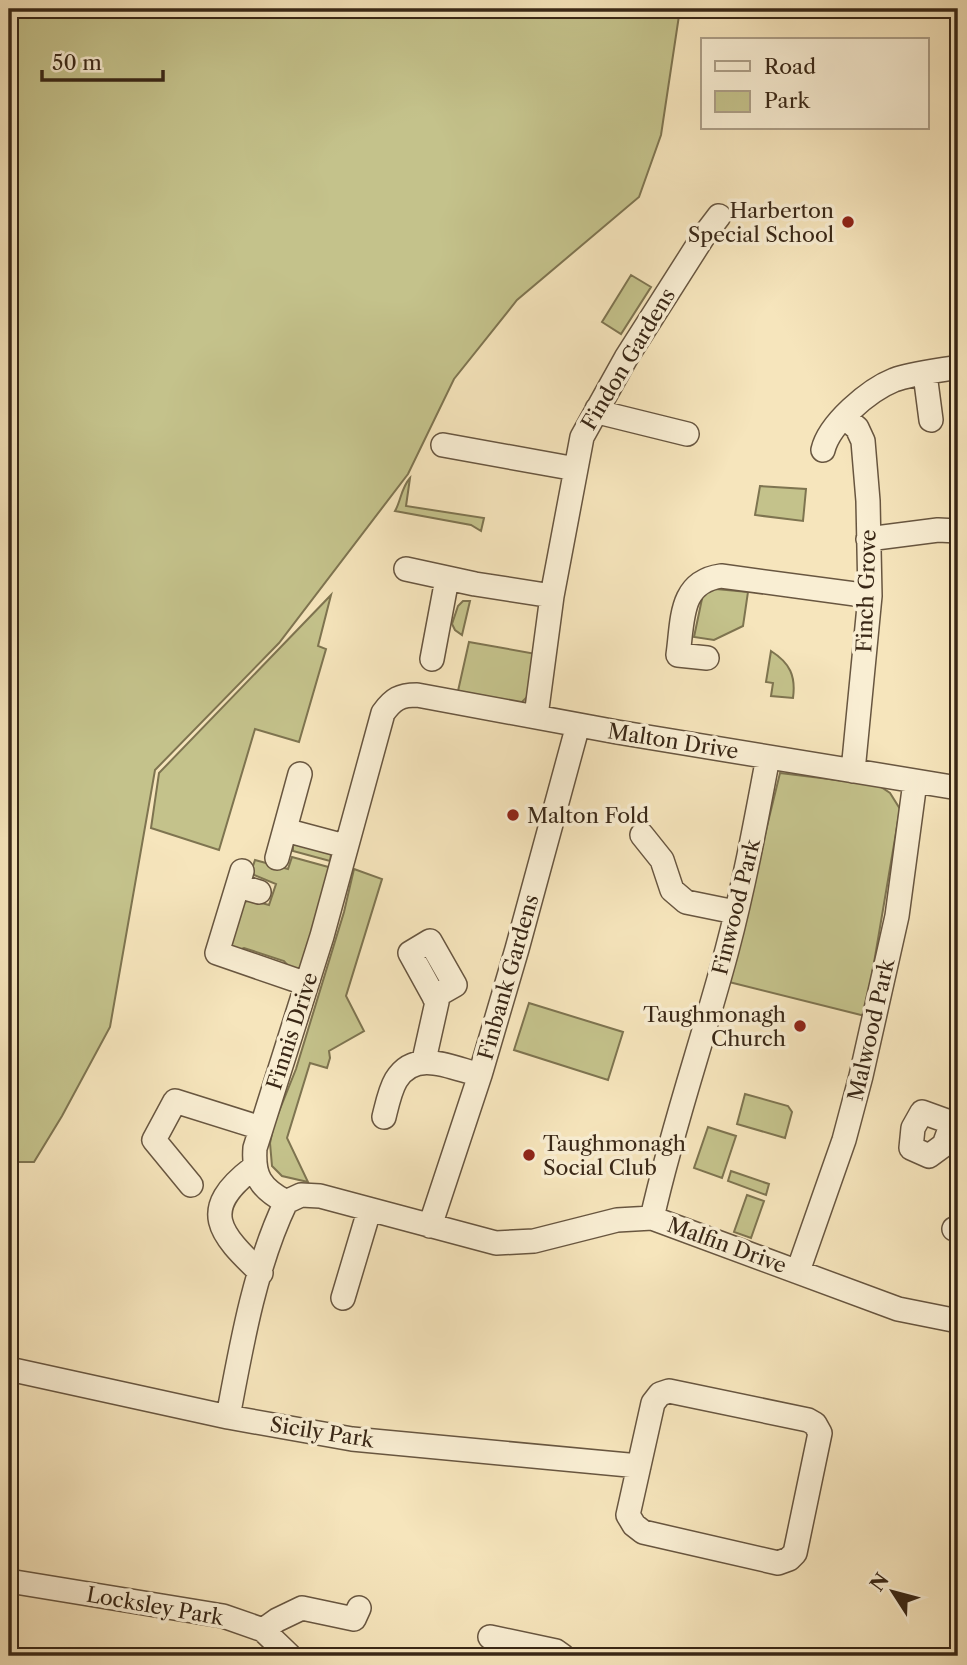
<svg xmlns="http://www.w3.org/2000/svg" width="967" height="1665" font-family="'Libre Caslon Text',serif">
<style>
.green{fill:#c4c28b;stroke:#7e7450;stroke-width:2}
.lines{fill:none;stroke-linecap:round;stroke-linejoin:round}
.minor-casing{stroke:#685640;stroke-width:26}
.minor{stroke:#f9eed3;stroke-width:23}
.poi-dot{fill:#8f2418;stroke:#f9eed3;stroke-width:2.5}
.labels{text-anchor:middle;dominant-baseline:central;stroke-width:7;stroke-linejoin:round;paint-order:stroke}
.poi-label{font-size:21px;fill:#392716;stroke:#f9eed3;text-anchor:end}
.street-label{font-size:21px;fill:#392716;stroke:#f9eed3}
</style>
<rect width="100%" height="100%" fill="#f6e5bc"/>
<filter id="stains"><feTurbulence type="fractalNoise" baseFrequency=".00286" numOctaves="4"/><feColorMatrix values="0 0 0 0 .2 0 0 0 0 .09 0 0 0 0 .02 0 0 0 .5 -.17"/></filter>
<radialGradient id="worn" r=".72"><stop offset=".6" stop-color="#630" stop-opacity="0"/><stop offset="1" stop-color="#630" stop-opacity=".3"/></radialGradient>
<path class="green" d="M9,9H680L661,135L639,197L517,300L454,379L408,474L279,643L155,770L110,1027L62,1116L34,1162H9Z
M631,275L651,287L621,334L602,322Z
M410,478L406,506L484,518L481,531L471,525L395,511C401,501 401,488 410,478Z
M760,486L806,489L803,521L755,515Z
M716,589L748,592L743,626L714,640L694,637L703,594Z
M331,595L318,646L326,649L299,742L255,729L219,850L151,828L159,773Z
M463,601H470L462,635L455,630L452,624L458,606Z
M469,642L536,654L528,696L521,703L458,691Z
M771,651C790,663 796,676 793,698L771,696L773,683L766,682Z
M780,773L878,785L890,793L900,809L865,1016L729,982Z
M300,842L325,848L331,855L330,861L293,851V844Z
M292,857L332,868L305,962L299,969L290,968L284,961L244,948L236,951L230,944L242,903L250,900L269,905L276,884L254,875L252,869L255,860L288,869Z
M354,869L382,879L346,996L364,1031L329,1051L330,1058L327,1068L310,1063L287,1138L308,1182L282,1176L272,1166L270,1143L274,1124L296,1069L344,912Z
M529,1003L623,1032L608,1080L514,1050Z
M745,1094L788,1106L792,1112L785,1138L737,1124Z
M708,1127L736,1136L722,1178L694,1168Z
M731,1171L769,1184L766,1195L728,1181Z
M747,1195L764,1201L751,1238L734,1232Z"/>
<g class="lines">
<g class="minor-casing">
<path id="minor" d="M925,374L931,420
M597,409L606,414L687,434
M844,417L857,428L863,441L868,501L870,596L853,771
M443,445L576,469
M823,450C829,424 869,390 894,380C914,373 938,371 958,367
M868,539L938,530L958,531
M406,569L475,584L552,596
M707,658L678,655C683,620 679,582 721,576L870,596
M432,659L447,579
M536,716L552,596L582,437L626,358L703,237L719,216
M285,830L345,846
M642,835L662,860L672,890L686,902L735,912
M277,858L300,774
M242,871L217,953L307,984
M238,886L259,892
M424,1060L437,1002L410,953L430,941L455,985L434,997
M384,1117C387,1105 390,1090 396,1080C415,1048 452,1068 480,1075
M952,1123L944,1145L929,1156L911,1148L913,1128L922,1112L958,1125
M253,1168C198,1210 219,1233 261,1273
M191,1185L154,1140L175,1101L261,1128
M286,1202C260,1188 253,1176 255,1148L322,936L383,713C393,699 400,695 417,695L617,732L958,788
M652,1218C672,1128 703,1040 727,950C744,886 756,821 768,757
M430,1226L480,1075L517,949L578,725
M954,1229L958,1227
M798,1271L844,1140L861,1076L897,916L915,782
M343,1298L369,1211
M9,1369L228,1417L352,1439L639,1466
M669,1391L808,1420L815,1424L820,1433L795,1553L789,1559L778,1563L643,1532L634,1525L628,1515L653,1403L660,1394Z
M228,1417C241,1347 255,1266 286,1202L301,1195L320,1196L496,1243L534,1241L617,1220L652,1218L898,1309L958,1321
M9,1581L223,1616L263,1630L290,1656
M263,1630L277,1620L302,1608L354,1619L359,1608
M490,1637L556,1651L563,1656"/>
</g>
<use href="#minor" class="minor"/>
</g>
<g class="poi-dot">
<circle cx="848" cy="222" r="7"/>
<circle cx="513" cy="815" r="7"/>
<circle cx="800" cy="1026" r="7"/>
<circle cx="529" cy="1155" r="7"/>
</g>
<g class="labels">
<g class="poi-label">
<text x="834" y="210">Harberton<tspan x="834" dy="24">Special School</tspan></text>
<text x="527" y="815" text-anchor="start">Malton Fold</text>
<text x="786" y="1014">Taughmonagh<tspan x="786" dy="24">Church</tspan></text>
<text x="543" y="1143" text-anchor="start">Taughmonagh<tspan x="543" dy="24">Social Club</tspan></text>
</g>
<g class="street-label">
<text transform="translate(628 359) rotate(-59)">Findon Gardens</text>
<text transform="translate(866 591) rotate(-88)">Finch Grove</text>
<text transform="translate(673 741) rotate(9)">Malton Drive</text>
<text transform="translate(736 907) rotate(-76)">Finwood Park</text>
<text transform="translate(508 977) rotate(-74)">Finbank Gardens</text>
<text transform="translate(871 1030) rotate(-77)">Malwood Park</text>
<text transform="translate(292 1031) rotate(-72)">Finnis Drive</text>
<text transform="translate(727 1245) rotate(20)">Malfin Drive</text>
<text transform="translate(322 1432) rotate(9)">Sicily Park</text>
<text transform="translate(155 1606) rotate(10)">Locksley Park</text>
</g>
</g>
<rect width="967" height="1665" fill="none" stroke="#f6e5bc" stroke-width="35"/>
<rect x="10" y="10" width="946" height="1644" fill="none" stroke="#392716" stroke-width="3.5"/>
<rect x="18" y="18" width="932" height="1630" fill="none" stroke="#392716" stroke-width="2"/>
<rect x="701" y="38" width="228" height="91" fill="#f9eed3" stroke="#ac9e87" stroke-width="2"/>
<rect x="715" y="61" width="35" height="10" fill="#f9eed3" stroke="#ac9e87" stroke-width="2"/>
<text x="764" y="74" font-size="21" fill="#392716">Road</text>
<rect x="715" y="91" width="35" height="21" fill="#c4c28b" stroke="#ac9e87" stroke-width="2"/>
<text x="764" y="108" font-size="21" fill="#392716">Park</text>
<g transform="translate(893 1592) rotate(306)" stroke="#f9eed3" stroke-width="5" paint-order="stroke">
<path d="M0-5L12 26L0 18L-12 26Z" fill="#392716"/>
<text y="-10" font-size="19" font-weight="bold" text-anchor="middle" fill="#392716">N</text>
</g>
<path d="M42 70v10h121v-10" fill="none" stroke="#392716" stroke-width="3.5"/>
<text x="52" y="70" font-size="21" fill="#392716" stroke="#f9eed3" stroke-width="5" paint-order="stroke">50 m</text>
<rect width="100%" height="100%" filter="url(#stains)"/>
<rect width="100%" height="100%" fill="url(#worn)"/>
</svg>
